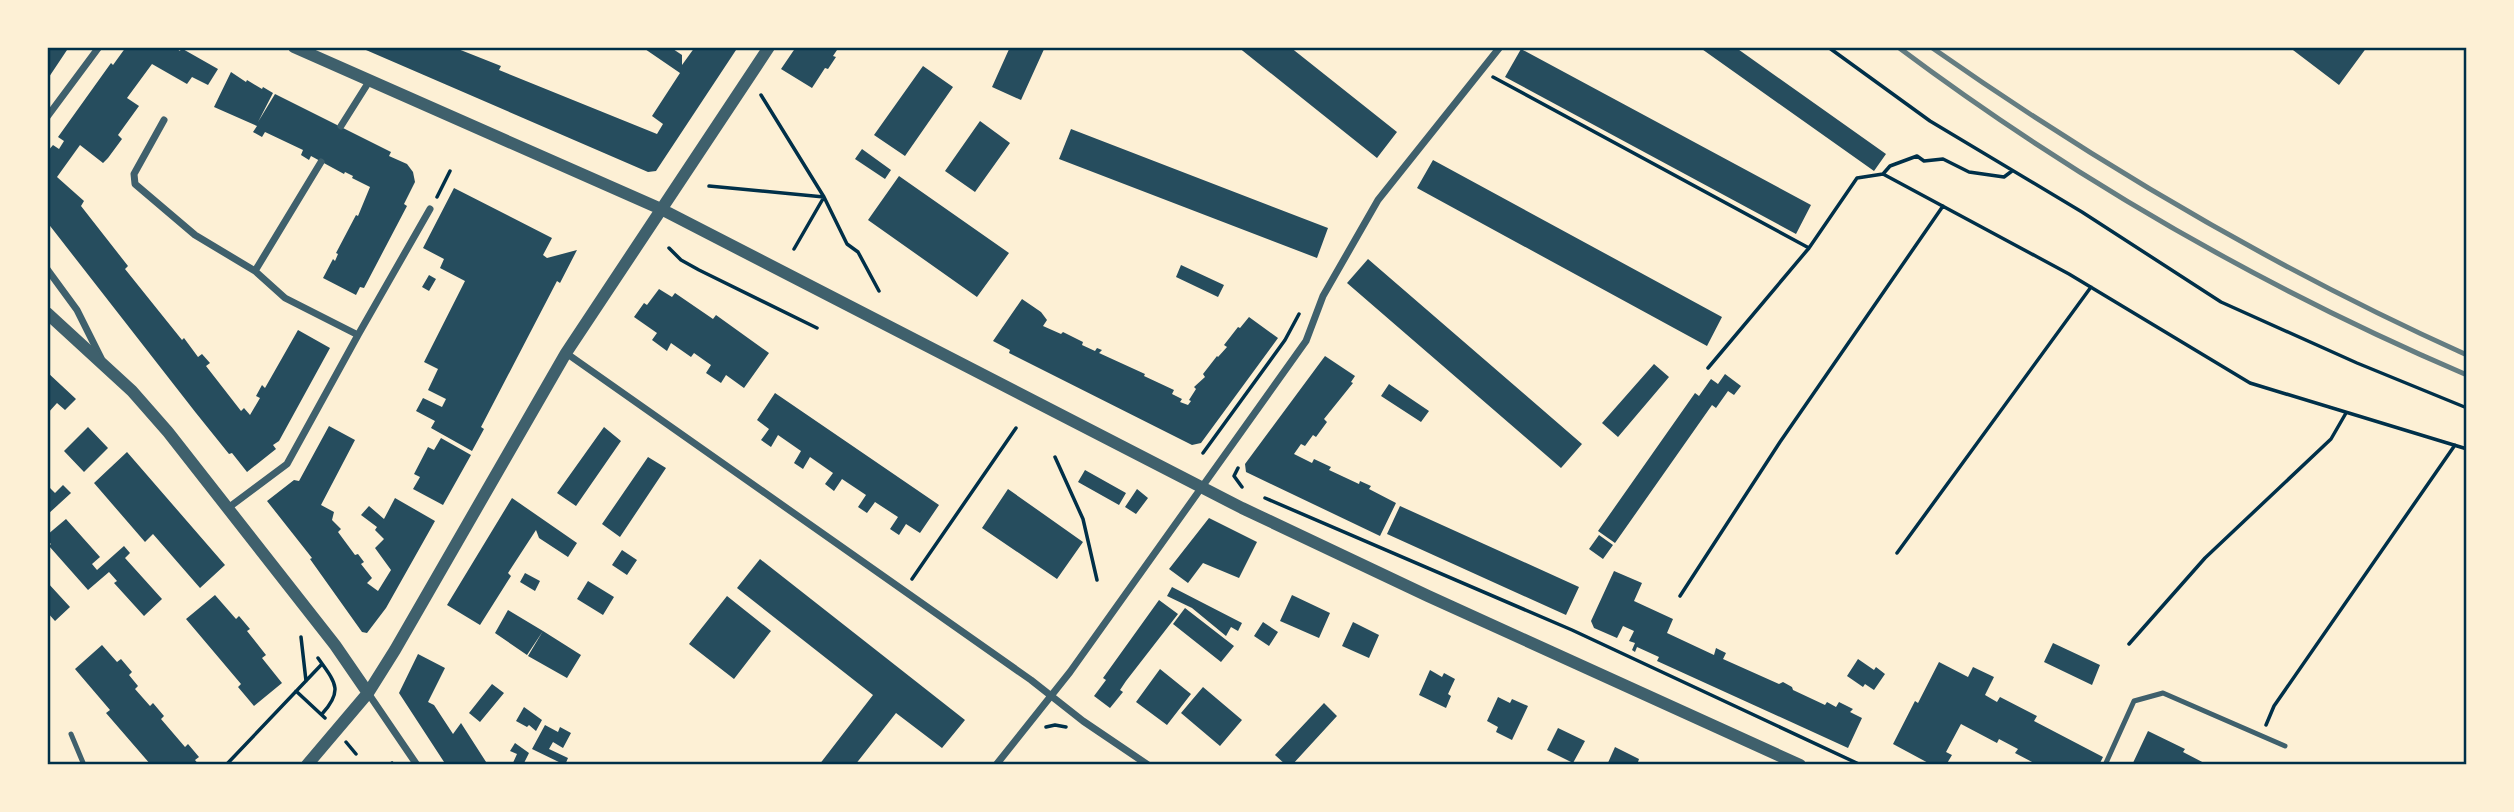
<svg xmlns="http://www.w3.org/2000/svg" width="2514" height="812" font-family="Roboto,sans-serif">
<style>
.building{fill:#264d5e}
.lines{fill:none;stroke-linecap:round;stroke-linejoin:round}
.path{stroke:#003049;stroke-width:3.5}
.service{stroke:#3f606c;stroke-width:5}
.minor{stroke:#3f606c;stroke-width:7}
.tertiary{stroke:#3f606c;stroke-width:12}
.rail{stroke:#657d81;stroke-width:5}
.neatline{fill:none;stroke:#003049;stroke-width:2.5}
</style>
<rect width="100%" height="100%" fill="#fdf0d5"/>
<path class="building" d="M47,47H69L47,80Z
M126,47H174L180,51L181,48L218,69L208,85L192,77L187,84L152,64L127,98L139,106L118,135L122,139L108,158L103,163L80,145L57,177L84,201L81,206L128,266L125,269L182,340L184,338L198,357L202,354L210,363L206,366L241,411L244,408L250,415L260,398L256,396L262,385L265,388L298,330L330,348L279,441L273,445L276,449L247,472L232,453L229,454L196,413L47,222V152L53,145L59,149L64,141L58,137L111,63L113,65Z
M359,47H453L501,66L499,70L657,134L663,124L652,116L680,73L642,47H670L682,55V65L695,47H738L656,171L648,172Z
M796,47H839L833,56L836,57L828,69L825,68L812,88L781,69Z
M1010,47H1045L1021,100L992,87Z
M1238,47H1290L1397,132L1377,158Z
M1699,47H1735L1886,154L1874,171Z
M2289,47H2367L2339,85Z
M1521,49L1811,205L1796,234L1505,77Z
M923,66L953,87L905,156L874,135Z
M231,72L246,82L247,80L262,89L263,87L273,93L258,122L275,94L391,152L389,156L407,164L413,172L415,182L404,204L407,206L364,288L360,287L356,295L323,278L333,259L335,261L338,254L336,253L356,215L358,216L370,187L352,178L353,176L345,172L344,174L311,156L309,160L301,155L303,150L265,132L262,137L253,132L257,126L214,107Z
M980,121L1010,143L975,192L945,171Z
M1071,129L1328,228L1317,258L1059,159Z
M862,149L891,170L885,179L855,159Z
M1433,160L1722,317L1707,346L1417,188Z
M899,176L1009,253L977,297L868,220Z
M454,188L552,238L543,255L547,258L577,250L560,283L557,281L481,427L484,429L472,451L431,428L435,421L416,411L423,398L442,407L446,399L428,390L438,369L424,362L465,281L440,268L444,259L423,248Z
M1368,259L1582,444L1561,468L1347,283Z
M1181,265L1224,285L1218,297L1176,277Z
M429,275L436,279L429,291L422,287Z
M659,289L672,297L675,293L713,319L716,315L769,353L744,388L726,375L721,383L706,373L711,365L694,353L691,357L671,343L667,351L652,340L657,333L634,317L644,303L647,305Z
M1022,299L1041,312L1047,320L1043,326L1061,334L1063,332L1083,342L1082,345L1095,351L1097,348L1102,350L1099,353L1145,374L1144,376L1174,390L1172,394L1182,399L1180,402L1188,405L1191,401L1189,400L1196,389L1194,387L1205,377L1203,374L1217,356L1218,357L1227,347L1224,345L1238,327L1240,328L1249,317L1278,338L1201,443L1192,445L1009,353L1010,350L993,341Z
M1325,356L1355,376L1351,382L1353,383L1324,419L1327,422L1316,437L1313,435L1305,446L1301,444L1294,454L1312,463L1314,459L1331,467L1329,470L1359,484L1360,481L1371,486L1369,489L1396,503L1380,536L1246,472L1245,464Z
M1654,364L1669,377L1618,437L1602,423Z
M47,372L76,399L65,410L57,403L47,414Z
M1725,374L1741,386L1734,395L1728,391L1716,408L1712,405L1615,543L1598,531L1695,393L1699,396L1711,379L1718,384Z
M1389,384L1429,411L1421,422L1381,396Z
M775,393L939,505L920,533L906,524L899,535L890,529L898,517L875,502L867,513L858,507L866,495L842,479L834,491L825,484L833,473L810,457L803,469L794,463L801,451L778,435L771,447L761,440L769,429L757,420Z
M329,426L355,440L321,505L334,512L332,520L341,529L338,532L355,555L358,554L364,562L361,564L372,578L367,583L378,591L391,570L375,548L384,539L375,530L377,527L361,515L369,506L384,519L395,498L435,521L386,608L367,633L362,632L310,559L312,558L267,501L294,480L299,481Z
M88,427L108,448L84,472L64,451Z
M604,427L621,441L576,506L557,493Z
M441,438L471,455L443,505L413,489L420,477L414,474L428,447L434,450Z
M127,452L225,565L200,588L153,534L145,542L94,483Z
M648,457L666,468L620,537L602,524Z
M1085,470L1126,493L1119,505L1078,482Z
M47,485L55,493L63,485L71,493L47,515Z
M1008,489L1083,542L1057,579L982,528Z
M1137,489L1148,498L1136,514L1125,507Z
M512,498L577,543L568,557L539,538L536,530L508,573L511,576L480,625L447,605Z
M1400,506L1579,587L1566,615L1387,534Z
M1209,518L1257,542L1239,578L1203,563L1188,583L1169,569Z
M66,519L100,557L92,564L97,570L124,546L130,553L125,558L162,599L144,616L114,583L117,581L109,572L88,590L49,546L51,544L47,540V535Z
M1599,535L1613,545L1603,559L1589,549Z
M622,550L637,560L627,575L612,565Z
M760,559L965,720L942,748L896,713L855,765H819L873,695L737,588Z
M1614,571L1642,583L1634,601L1673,619L1667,633L1714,655L1716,648L1726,653L1723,659L1779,684L1783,682L1792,687L1793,690L1825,705L1827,702L1836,707L1839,702L1853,709L1850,712L1862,718L1848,748L1657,661L1659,657L1637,647L1635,652L1632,650L1635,643L1629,641L1634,631L1623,626L1617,638L1594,628L1591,621Z
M525,573L540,581L535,591L520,582Z
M588,581L614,597L603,615L577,599Z
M47,582L70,607L55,621L47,612Z
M1172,587L1242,623L1238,631L1231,627L1226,636L1192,608L1167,596Z
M215,595L236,619L239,616L250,629L247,631L266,655L262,658L282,683L254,706L238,687L241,684L186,619Z
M1292,595L1330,613L1319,638L1280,621Z
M727,596L771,631L734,679L689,644Z
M1159,600L1178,614L1126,681L1120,690L1123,692L1110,708L1094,696L1106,680L1103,678Z
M1185,608L1234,646L1221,662L1173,624Z
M508,610L543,631L527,655L495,633Z
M1263,622L1278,632L1269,646L1254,636Z
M1353,622L1379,635L1369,658L1342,646Z
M543,631L581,655L567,678L528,656Z
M2053,643L2100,665L2092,685L2044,662Z
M102,645L117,662L121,659L132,672L129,675L138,686L135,689L150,706L153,703L164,716L161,719L185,747L188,744L199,757L195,760L199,765H151L106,713L110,710L75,669Z
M418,654L445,668L428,702L434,705L453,734L461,723L488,765H446L399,693Z
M1858,659L1874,670L1876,667L1885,674L1874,690L1865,684L1863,687L1847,676Z
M1939,662L1968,677L1973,667L1994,677L1985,695L1997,702L2000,697L2037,716L2034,721L2103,757L2099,765H2038L2015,753L2018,749L1999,739L1997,743L1961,724L1946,752L1952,755L1946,765H1932L1893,744L1915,701L1918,703Z
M1160,669L1191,694L1167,725L1136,702Z
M1430,670L1442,677L1444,673L1455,679L1448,694L1451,696L1446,708L1419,695Z
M492,684L504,693L480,722L469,713Z
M1203,687L1242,720L1220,746L1181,713Z
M1498,697L1510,703L1512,699L1528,706L1512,740L1496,732L1498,727L1487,721Z
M1324,703L1337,716L1292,765H1286L1275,755Z
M524,707L542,720L536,731L529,725L527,727L516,721Z
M545,725L558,732L560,727L571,733L563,748L553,742L549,749L568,758L565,765L532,749Z
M1558,728L1585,741L1573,763L1547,750Z
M2148,731L2185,749L2183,752L2208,765H2132Z
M515,743L529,753L523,765H512L517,754L510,751Z
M1615,747L1639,759L1637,765H1607Z"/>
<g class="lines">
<path class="path" d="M1828,47L1930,121L2082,212L2221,302L2357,363L2467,408
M1493,77L1809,248
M761,95L824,197L847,244L858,252L879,291
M1883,174L1890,166L1917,156L1924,161L1943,159L1969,172L2004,177L2012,171
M709,186L824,197L794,249
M437,197L450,171
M669,248L681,260L699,270L817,328
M1708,368L1809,248L1857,178L1883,174L2069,274L2250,383L2467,449
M1203,453L1285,340L1299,314
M1055,457L1083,519L1097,580
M1238,468L1234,476L1242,487
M1265,498L1572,630L1861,765
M1897,553L2091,287
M912,579L1016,428
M1680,596L1780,442L1943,206
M301,637L306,681
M2129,644L2205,558L2331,439L2346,413
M318,658C335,682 344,690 322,714
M296,691L325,718
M2266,725L2274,706L2455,445
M1046,727L1055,725L1066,727
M346,742L356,754
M392,763L393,765
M226,765L322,664"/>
<path class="service" d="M71,734L84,765
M2105,765L2134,701L2163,693L2285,746"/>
<path class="minor" d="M47,117L99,47
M164,120L134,174L135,184L195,235L255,271L285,298L358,335L430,209
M341,126L370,80
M47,269L77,310L101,358
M255,271L321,162
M566,353L1031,680L1083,721L1148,765
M228,508L287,464L358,335
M368,693L417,765
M996,765L1070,672L1306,341L1323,296L1378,200L1500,47"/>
<path class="tertiary" d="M294,47L661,209L1242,508L1428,596L1800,765
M47,313L132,391L168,432L335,645L368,693
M307,765L368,693L395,650L566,353L769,47"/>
<path class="rail" d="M1898,47C2073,178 2266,289 2467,375
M1931,47C2101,166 2278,270 2467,355"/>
</g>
<rect width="2514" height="812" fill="none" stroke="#fdf0d5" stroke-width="98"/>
<rect x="49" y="49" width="2416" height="714" class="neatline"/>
</svg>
